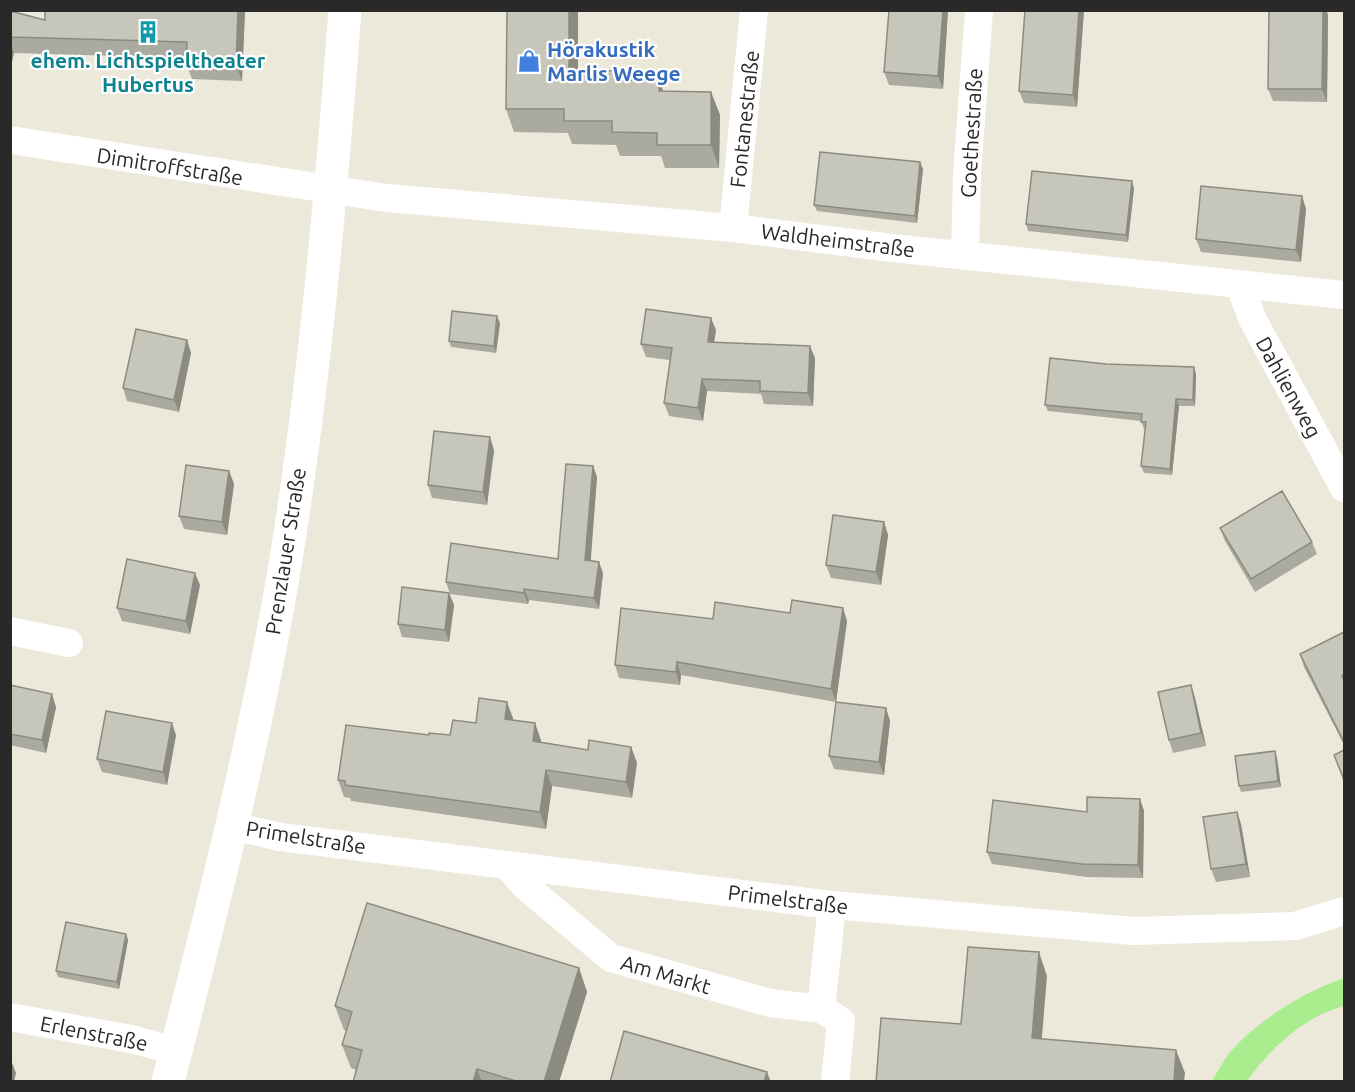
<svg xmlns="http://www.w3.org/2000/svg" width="1355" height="1092" font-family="Ubuntu,sans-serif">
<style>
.pitch{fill:#aaed8f}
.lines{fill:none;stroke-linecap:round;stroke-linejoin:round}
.minor{stroke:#fff;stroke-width:28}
.secondary{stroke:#fff;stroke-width:33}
.wall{fill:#abaaa0}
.shaded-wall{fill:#8b8b82}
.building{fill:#c7c6ba;stroke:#8b8b82;stroke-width:1.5}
.labels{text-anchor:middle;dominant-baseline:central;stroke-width:4.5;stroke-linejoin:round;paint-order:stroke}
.shop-label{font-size:21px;font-weight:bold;fill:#366cbe;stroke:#fff;text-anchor:start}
.culture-label{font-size:21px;font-weight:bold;fill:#0d838f;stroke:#fff}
.street-label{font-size:21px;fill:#292929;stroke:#fff}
</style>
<rect width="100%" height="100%" fill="#ece9da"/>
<path class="pitch" d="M1344,978V1006C1303,1017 1271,1048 1247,1081H1212C1218,1071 1224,1059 1232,1050C1261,1018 1304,992 1344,978Z"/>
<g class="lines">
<path class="minor" d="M10,140L387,198L733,228L892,248L1344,295
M733,228L754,10
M965,255L967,175L979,10
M1239,284L1253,320L1344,488
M10,631L69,643
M233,826L280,837L832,905L1133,931L1295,926L1344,911
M508,866L525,886L611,958L770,1003L821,1009
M832,905L821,1009L841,1021L835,1082
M10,1017L131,1039L176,1051"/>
<path class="secondary" d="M168,1082C212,910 256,739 285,565C315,381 331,196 345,10"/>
</g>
<path class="wall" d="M245,10L242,81L192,79L186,63V58L14,53L10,69V11L45,20Z
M578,10V70L617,71L620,80H659L663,91L711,92L720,115L719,168H665L661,156H620L616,145L572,144L568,133L514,132L506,109Z
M889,10H948L943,89L889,85L884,72Z
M1084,10L1077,107L1024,103L1019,91Z
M1269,10H1326L1328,15L1327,102L1273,101L1268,89Z
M923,169L917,223L817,211L814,205Z
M1134,188L1128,242L1028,231L1026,224Z
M1302,196L1306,209L1301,262L1201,252L1196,239Z
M500,323L496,353L451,347L449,341Z
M716,330L714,342L815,358L813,406L764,404L761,394L707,391L703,421L669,416L664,403L670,360L646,357L641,344Z
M187,340L191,353L179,412L127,401L123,388Z
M1196,374L1195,406H1179L1172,475L1144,473L1141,466L1145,429H1144L1141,421L1048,411L1045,405Z
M494,450L487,505L432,498L428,485Z
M593,466L597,477L590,561L603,573L599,609L529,600L528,604L450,594L446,582L558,559Z
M229,471L234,484L227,535L184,529L179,516Z
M884,522L888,535L881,585L831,578L826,565Z
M1220,528L1312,542L1317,554L1255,592L1225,541Z
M200,585L190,634L122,621L117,608Z
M449,593L454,605L449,642L402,637L398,624Z
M843,608L847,621L836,702L681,675L680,685L619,678L615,665L713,619Z
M1344,632V745L1304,667L1300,654Z
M10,685L56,707L46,753L10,745Z
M1191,685L1195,698L1206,746L1173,753L1169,740Z
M886,708L890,721L884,775L834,769L829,756Z
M513,718V720L541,740V742L588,750L631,747L637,763L632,798L552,786L546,829L351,801L350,798L344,797L338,780L429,735H450L476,723Z
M176,735L167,785L102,772L97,759Z
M1275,751L1277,758L1281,787L1241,792L1239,786Z
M1140,799L1144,811L1143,878L1087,877L992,864L987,852L1087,812Z
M1237,812L1241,824L1250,877L1216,882L1211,869Z
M126,934L128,940L119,989L58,977L56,971Z
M579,968L587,992L559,1082H353L356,1070L351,1068L342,1045L346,1031L344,1030L335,1006Z"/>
<path class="shaded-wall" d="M238,10H245L242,81L236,64Z
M569,10H578V94L569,70Z
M943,10H948L943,89L938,76Z
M1079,10H1084L1077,107L1073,95Z
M1323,10H1326L1328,15L1327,102L1322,89Z
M10,43L14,53L10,69Z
M659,80L668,103L659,91Z
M711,92L720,115L719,168L711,145Z
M920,162L923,169L917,223L915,216Z
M1132,181L1134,188L1128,242L1126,235Z
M1302,196L1306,209L1301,262L1296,250Z
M497,316L500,323L496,353L494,346Z
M711,318L716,330L712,355L708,342Z
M187,340L191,353L179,412L174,400Z
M810,346L815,358L813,406L808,393Z
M1194,367L1196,374L1195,406L1193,400Z
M702,379L707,391L703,421L698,408Z
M1176,399L1179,406L1172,475L1170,469Z
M490,437L494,450L487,505L483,492Z
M593,466L597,477L590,571L585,560Z
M229,471L234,484L227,535L222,522Z
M884,522L888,535L881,585L876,572Z
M599,562L603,573L599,609L594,598Z
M195,573L200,585L190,634L186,621Z
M524,589L529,600L528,604L524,593Z
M449,593L454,605L449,642L445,630Z
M843,608L847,621L836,702L831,689Z
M677,662L681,675L680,685L676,672Z
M1191,685L1195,698L1206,746L1201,733Z
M52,694L56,707L46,753L42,740Z
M507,702L513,718L511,735L505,719Z
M886,708L890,721L884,775L879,762Z
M172,723L176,735L167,785L163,772Z
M535,723L541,740L539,757L533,741Z
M631,747L637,763L632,798L626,782Z
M1275,751L1277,758L1281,787L1278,781Z
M546,770L552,786L546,829L540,812Z
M1140,799L1144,811L1143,878L1138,865Z
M1237,812L1241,824L1250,877L1246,864Z
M126,934L128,940L119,989L117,982Z
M1039,952L1047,976L1040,1061L1032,1038Z
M579,968L587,992L559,1082H544Z
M1176,1050L1185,1073L1184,1082H1174Z
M11,1060L16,1073L14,1082H10Z
M477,1069L482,1082H473Z
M767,1072L771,1082H764Z"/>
<path class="building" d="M45,10H238L236,64L186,63L187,42L10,37V11L45,20Z
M507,10H569V70L617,71V80H659V91L711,92V145H657V133L612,132V121H564V109H506Z
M889,10H943L938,76L884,72Z
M1025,10H1079L1073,95L1019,91Z
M1269,10H1323L1322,89H1268Z
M820,152L920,162L915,216L814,205Z
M1032,171L1132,181L1126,235L1026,224Z
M1201,186L1302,196L1296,250L1196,239Z
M646,309L711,318L708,342L810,346L808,393L760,391V381L702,379L698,408L664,403L672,348L641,344Z
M452,311L497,316L494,346L449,341Z
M136,329L187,340L174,400L123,388Z
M1050,358L1106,364L1194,367L1193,400L1176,399L1170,469L1141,466L1146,422H1141L1142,414L1045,405Z
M434,431L490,437L483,492L428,485Z
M566,464L593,466L585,560L599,562L594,598L524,589V593L446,582L451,543L558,559Z
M186,465L229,471L222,522L179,516Z
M1282,491L1312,542L1251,579L1220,528Z
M833,515L884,522L876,572L826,565Z
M127,559L195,573L186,621L117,608Z
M402,587L449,593L445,630L398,624Z
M792,600L843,608L831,689L677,662L676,672L615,665L621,608L713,619L715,602L790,613Z
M1344,632V674L1342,676L1344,681V742L1300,654Z
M10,685L52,694L42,740L10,734Z
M1191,685L1201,733L1169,740L1158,692Z
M479,698L507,702L505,719L535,723L533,741L588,750L589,740L631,747L626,782L546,770L540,812L345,785V781L338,780L346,725L429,735V733L450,735L453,720L476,723Z
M836,702L886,708L879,762L829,756Z
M106,711L172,723L163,772L97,759Z
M1344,750V780L1334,755Z
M1275,751L1278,781L1239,786L1235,756Z
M1087,797L1140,799L1138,865L1082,864L987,852L993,800L1087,812Z
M1237,812L1246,864L1211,869L1203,817Z
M367,903L579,968L544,1082H519L477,1069L473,1082H353L362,1050L342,1045L352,1012L335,1006Z
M66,922L126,934L117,982L56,971Z
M968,947L1039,952L1032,1038L1176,1050L1174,1082H876L881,1018L961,1024Z
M624,1031L767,1072L764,1082H610Z"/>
<defs>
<g id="building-bare" transform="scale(1.8)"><path d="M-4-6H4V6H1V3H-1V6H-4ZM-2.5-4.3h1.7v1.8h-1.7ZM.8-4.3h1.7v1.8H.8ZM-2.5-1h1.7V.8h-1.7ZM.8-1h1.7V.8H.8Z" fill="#0f9aa8" stroke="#fff" stroke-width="2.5" paint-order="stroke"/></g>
<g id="shop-bare" transform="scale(1.8)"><path d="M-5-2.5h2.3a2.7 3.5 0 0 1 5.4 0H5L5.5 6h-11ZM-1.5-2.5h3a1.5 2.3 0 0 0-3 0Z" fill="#3f7fe0" stroke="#fff" stroke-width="2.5" paint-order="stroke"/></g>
</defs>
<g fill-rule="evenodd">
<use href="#building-bare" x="148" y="32"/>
<use href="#shop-bare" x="529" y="61"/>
</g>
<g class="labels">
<g class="shop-label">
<text x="547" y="49">Hörakustik<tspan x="547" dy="24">Marlis Weege</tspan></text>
</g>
<g class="culture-label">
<text x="148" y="60">ehem. Lichtspieltheater<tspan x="148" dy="24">Hubertus</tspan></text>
</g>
<g class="street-label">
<text transform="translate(744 119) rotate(-84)">Fontanestraße</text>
<text transform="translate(971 133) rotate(-87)">Goethestraße</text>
<text transform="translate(170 166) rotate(9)">Dimitroffstraße</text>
<text transform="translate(838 240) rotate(7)">Waldheimstraße</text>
<text transform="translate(1289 387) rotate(61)">Dahlienweg</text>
<text transform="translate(285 551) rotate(-81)">Prenzlauer Straße</text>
<text transform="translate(306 837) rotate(9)">Primelstraße</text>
<text transform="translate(788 899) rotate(7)">Primelstraße</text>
<text transform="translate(666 974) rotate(16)">Am Markt</text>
<text transform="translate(94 1033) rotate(11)">Erlenstraße</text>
</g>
</g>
<rect width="1355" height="1092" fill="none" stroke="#292929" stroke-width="24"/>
</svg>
